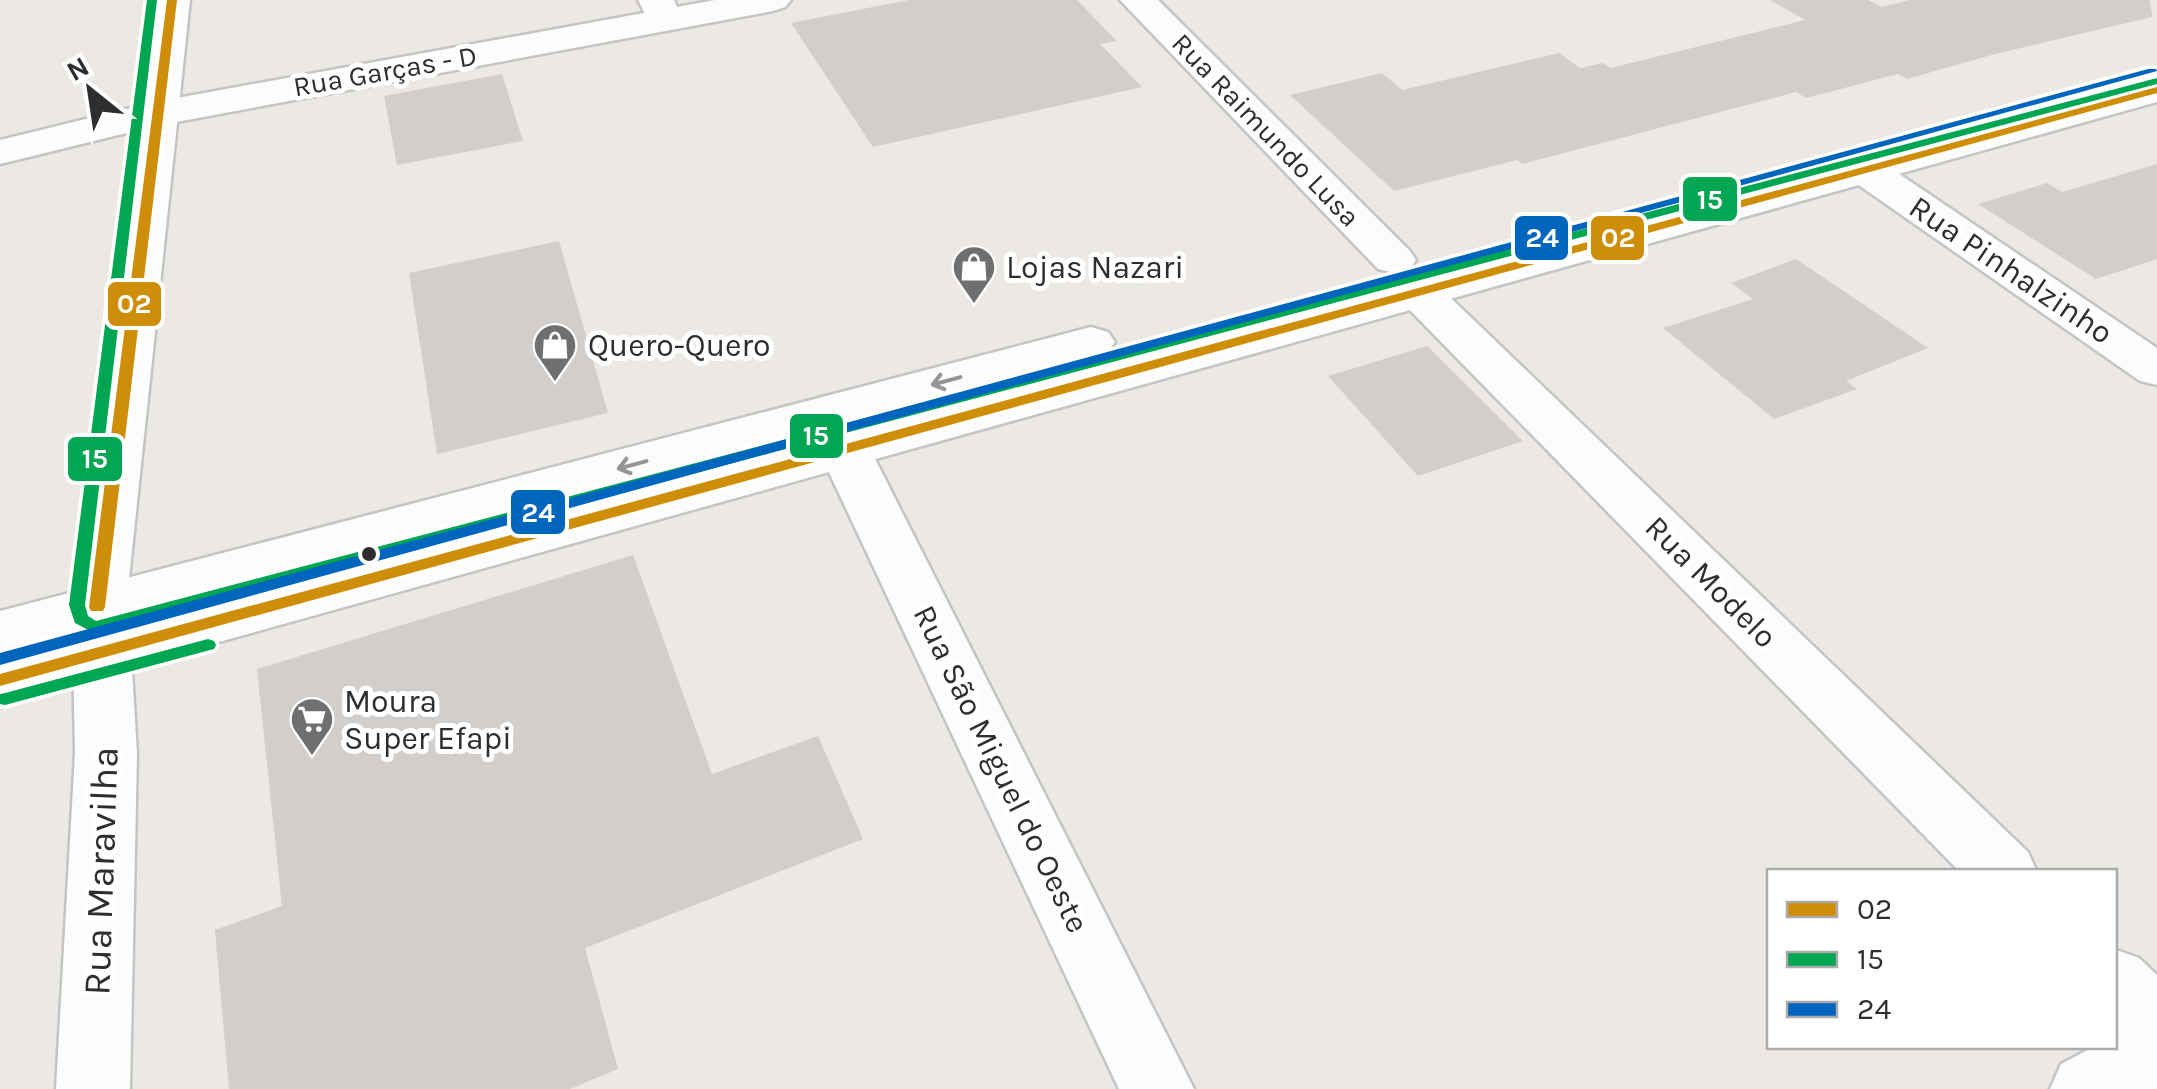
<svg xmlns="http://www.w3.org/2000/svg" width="2157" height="1089" font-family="Karla,sans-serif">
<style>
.building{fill:#d1cecb}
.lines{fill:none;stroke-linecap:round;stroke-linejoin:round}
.minor-casing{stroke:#c5c4c5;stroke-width:5}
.tertiary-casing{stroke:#c5c4c5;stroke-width:5}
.secondary-casing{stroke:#c5c4c5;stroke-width:5}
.minor{fill:#fcfcfb;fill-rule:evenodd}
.tertiary{fill:#fcfcfb;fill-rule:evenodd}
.secondary{fill:#fcfcfb;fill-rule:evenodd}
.bus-1-casing{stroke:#fff;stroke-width:7}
.bus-2-casing{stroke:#fff;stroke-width:7}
.bus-3-casing{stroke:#fff;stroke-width:7}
.bus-1{fill:#cf8e09;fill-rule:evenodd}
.bus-2{fill:#00a651;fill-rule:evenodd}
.bus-3{fill:#0065bd;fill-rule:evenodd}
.oneway{stroke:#959594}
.bus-dot{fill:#2e2e2e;stroke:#fff;stroke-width:4}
.labels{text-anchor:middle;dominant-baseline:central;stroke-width:10;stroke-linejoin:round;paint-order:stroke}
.far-street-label{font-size:28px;fill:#2e2e2e;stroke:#fff}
.poi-label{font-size:32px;fill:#2e2e2e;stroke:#fff;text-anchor:start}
.street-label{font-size:32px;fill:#2e2e2e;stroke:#fff}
.near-street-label{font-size:38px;fill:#2e2e2e;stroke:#fff}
.line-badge{stroke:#fff;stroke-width:4}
.badge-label{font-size:28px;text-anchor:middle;font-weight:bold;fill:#fff}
</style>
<rect width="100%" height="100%" fill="#ece8e4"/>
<path class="building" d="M909,0H1077L1117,41L1100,44L1142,87L873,147L791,23Z
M1770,0H1868L1881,7L1910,0H2150L2152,17L1995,54L1907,79L1898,74L1806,98L1796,92L1522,164L1517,160L1394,191L1290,95L1382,73L1402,90L1559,53L1580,68L1603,63L1611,68L1805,20Z
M502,74L523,141L397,165L384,96Z
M2157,164V259L2096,279L1978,204L2047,183L2062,192Z
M559,241L608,413L437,454L409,273Z
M1796,259L1928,348L1846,381L1857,389L1774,419L1663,328L1753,299L1731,283Z
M1427,346L1523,441L1418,476L1328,376Z
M633,555L712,774L818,736L863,839L585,948L618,1069L570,1089H229L215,930L282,906L257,669Z"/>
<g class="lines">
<g class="minor-casing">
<path id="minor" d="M154,0H190L126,607L117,622L97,628L77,622L68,607Z
M638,0H674L683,20L678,28L665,31L652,28Z
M1120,0H1158L1410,251L1416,260L1410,269L1394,273L1378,269Z
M1865,158L1880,161L2157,348V385L2140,381L1850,179L1844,170L1850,161Z
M1418,278L1434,282L2028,852L2037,872H1960L1402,302L1395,292L1402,282Z
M844,432L862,437L870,449L1194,1089H1119L818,449L826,437Z
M102,632L123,638L131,654L137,753L130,1089H56L75,753L73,654L81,638Z
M2114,949L2139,958L2157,975V1089H2050L2061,1064L2095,1046H2114V1037L2119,1034L2114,1030Z"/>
</g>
<g class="tertiary-casing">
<path id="tertiary" d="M715,0H791L785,7L773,11L155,126L0,164V140L155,102Z"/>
</g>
<g class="secondary-casing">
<path id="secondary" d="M2157,78V102L0,703V657Z
M1091,327L1108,332L1115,342L1108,352L0,655V611Z"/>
</g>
<use href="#minor" class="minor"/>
<use href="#tertiary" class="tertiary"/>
<use href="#secondary" class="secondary"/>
<g class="bus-1-casing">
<path id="bus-1" d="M167,0H177L105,607L103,611H91L89,607Z
M2157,87V93L0,686V674Z"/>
</g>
<g class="bus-2-casing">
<path id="bus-2" d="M147,0H157L85,605L88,616L96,621L2157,78V84L94,633L75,623L69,605Z
M208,639L214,641L216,645L214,649L5,705L0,704V694L5,693Z"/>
</g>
<g class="bus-3-casing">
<path id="bus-3" d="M2148,69H2156L2157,71L0,665V653Z"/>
</g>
<use href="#bus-1" class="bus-1"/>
<use href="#bus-2" class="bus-2"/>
<use href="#bus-3" class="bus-3"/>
</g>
<defs><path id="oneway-shaft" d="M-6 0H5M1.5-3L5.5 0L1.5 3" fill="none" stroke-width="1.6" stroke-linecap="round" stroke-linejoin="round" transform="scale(2.5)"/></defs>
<g class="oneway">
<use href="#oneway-shaft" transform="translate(946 381) rotate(165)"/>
<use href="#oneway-shaft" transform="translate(632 465) rotate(165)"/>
</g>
<defs>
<g id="shop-pin" transform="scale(2.25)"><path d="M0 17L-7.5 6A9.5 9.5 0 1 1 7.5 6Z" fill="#706f6e" stroke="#fff"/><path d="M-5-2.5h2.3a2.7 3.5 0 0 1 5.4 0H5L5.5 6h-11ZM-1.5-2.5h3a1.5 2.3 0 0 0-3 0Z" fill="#fff"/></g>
<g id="supermarket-pin" transform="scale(2.25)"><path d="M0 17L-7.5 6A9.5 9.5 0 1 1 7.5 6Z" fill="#706f6e" stroke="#fff"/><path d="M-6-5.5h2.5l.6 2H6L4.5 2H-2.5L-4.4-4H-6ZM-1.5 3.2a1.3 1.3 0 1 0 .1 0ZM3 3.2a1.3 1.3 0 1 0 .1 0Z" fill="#fff"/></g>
</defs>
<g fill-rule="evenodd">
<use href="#shop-pin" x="974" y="267"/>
<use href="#shop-pin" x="555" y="345"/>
<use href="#supermarket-pin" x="312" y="719"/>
</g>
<circle class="bus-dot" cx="369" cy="554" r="9"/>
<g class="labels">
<g class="far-street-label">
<text transform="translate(385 71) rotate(-10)">Rua Garças - D</text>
<text transform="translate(1266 130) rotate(46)">Rua Raimundo Lusa</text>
</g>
<g class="poi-label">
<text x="1006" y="267">Lojas Nazari</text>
<text x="588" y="345">Quero-Quero</text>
<text x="344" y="701">Moura<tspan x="344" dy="37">Super Efapi</tspan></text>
</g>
<g class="street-label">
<text transform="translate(2011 270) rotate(34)">Rua Pinhalzinho</text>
<text transform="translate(1711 582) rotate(45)">Rua Modelo</text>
<text transform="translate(1001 769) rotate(64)">Rua São Miguel do Oeste</text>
</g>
<g class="near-street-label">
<text transform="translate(101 871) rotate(-88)">Rua Maravilha</text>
</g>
</g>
<g class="line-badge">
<rect x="1681" y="175" width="58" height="48" rx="10" fill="#00a651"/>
<rect x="1589" y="214" width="57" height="48" rx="10" fill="#cf8e09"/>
<rect x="1513" y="214" width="57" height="48" rx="10" fill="#0065bd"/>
<rect x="106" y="280" width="57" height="48" rx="10" fill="#cf8e09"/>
<rect x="788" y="412" width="57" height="48" rx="10" fill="#00a651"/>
<rect x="66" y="435" width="58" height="48" rx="10" fill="#00a651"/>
<rect x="509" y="488" width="58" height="48" rx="10" fill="#0065bd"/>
</g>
<g class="badge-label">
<text x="1710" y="209">15</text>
<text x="1618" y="247">02</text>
<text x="1542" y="247">24</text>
<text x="134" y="313">02</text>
<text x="816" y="445">15</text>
<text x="95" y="468">15</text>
<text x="538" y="522">24</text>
</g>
<rect x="1767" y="869" width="350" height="180" fill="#ffffff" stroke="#ababab" stroke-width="2.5"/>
<rect x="1787" y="902" width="50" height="15" fill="#cf8e09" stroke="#ababab" stroke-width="2.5"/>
<text x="1857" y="919" font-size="30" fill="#2e2e2e">02</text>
<rect x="1787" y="952" width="50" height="15" fill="#00a651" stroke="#ababab" stroke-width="2.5"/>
<text x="1857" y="969" font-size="30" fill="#2e2e2e">15</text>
<rect x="1787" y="1002" width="50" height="15" fill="#0065bd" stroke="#ababab" stroke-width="2.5"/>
<text x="1857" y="1019" font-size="30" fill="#2e2e2e">24</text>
<g transform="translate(90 90) rotate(330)" stroke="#ffffff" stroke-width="8" paint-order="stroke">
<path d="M0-8L18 38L0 25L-18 38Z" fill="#2e2e2e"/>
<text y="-15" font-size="28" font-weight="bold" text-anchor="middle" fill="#2e2e2e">N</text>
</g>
</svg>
